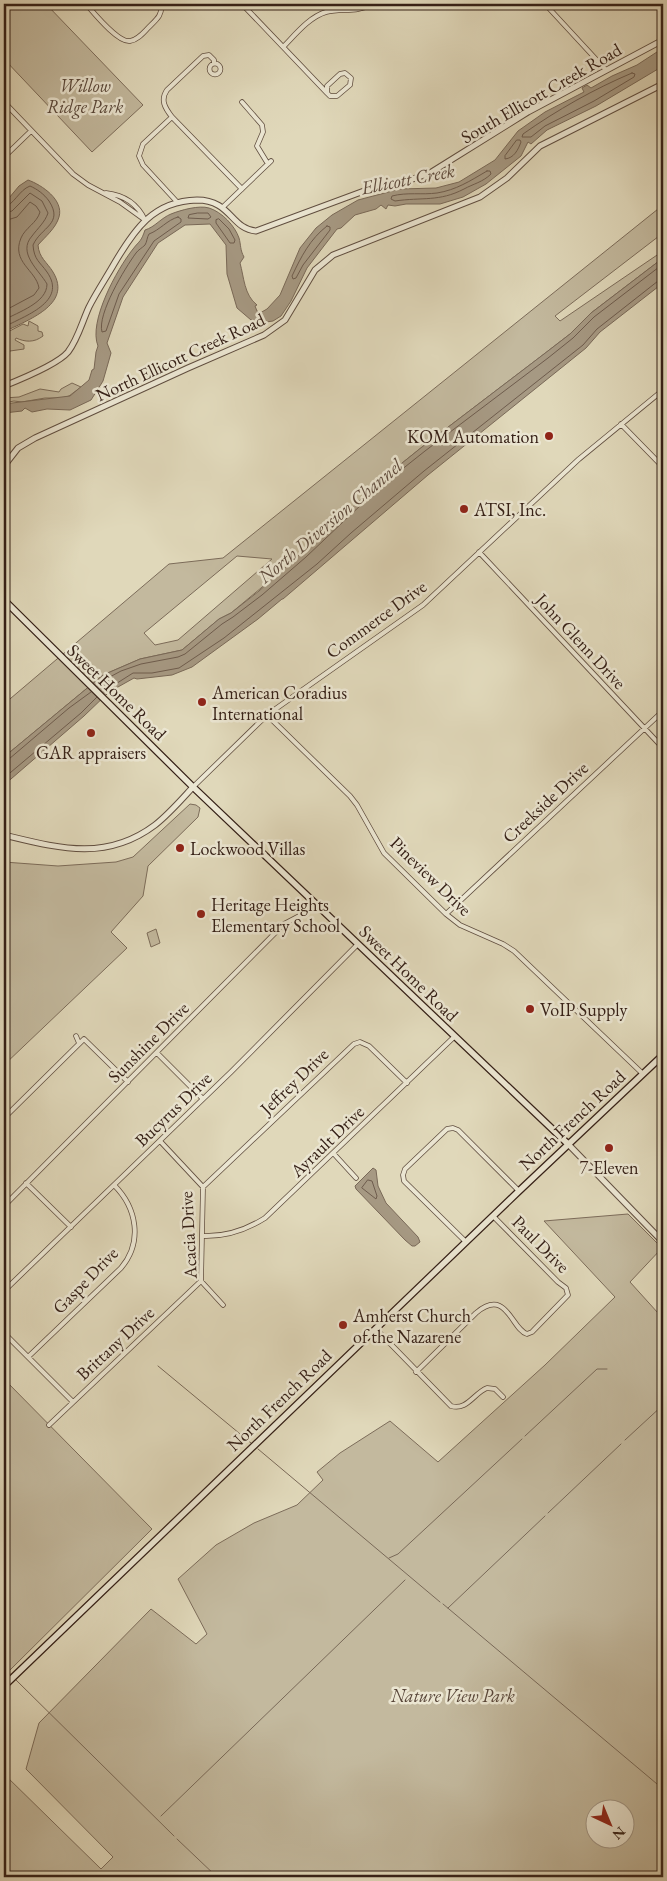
<svg xmlns="http://www.w3.org/2000/svg" width="667" height="1881" font-family="'EB Garamond',serif">
<style>
.green{fill:#c3b99e;stroke:#7c6c5a;fill-rule:evenodd}
.water{fill:#a69983;stroke:#796958}
.lines{fill:none;stroke-linecap:round;stroke-linejoin:round}
.shore{stroke:#6e5c4d;stroke-width:1}
.stream{stroke:#796958;stroke-width:1}
.minor-casing{stroke:#604e40;stroke-width:5.5}
.tertiary-casing{stroke:#604e40;stroke-width:7}
.secondary-casing{stroke:#352017;stroke-width:8}
.minor{stroke:#ebe6d2;stroke-width:4}
.tertiary{stroke:#ebe6d2;stroke-width:5}
.secondary{stroke:#ebe6d2;stroke-width:5.5}
.poi-dot{fill:#8f2418;stroke:#ebe6d2;stroke-width:2}
.labels{text-anchor:middle;dominant-baseline:central;stroke-width:5;stroke-linejoin:round;paint-order:stroke}
.park-label{font-size:18px;font-style:italic;fill:#584639;stroke:#ebe6d2}
.street-label{font-size:18px;fill:#352017;stroke:#ebe6d2}
.poi-label{font-size:18px;fill:#352017;stroke:#ebe6d2;text-anchor:start}
.water-label{font-size:19px;font-style:italic;fill:#5d4a3d;stroke:#ebe6d2}
</style>
<rect width="100%" height="100%" fill="#e0d8ba"/>
<filter id="stains"><feTurbulence type="fractalNoise" baseFrequency=".004" numOctaves="4"/><feColorMatrix values="0 0 0 0 .2 0 0 0 0 .09 0 0 0 0 .02 0 0 0 .5 -.17"/></filter>
<radialGradient id="worn" r=".72"><stop offset=".6" stop-color="#630" stop-opacity="0"/><stop offset="1" stop-color="#630" stop-opacity=".3"/></radialGradient>
<path class="green" d="M4,4H46L143,105L92,152L4,59Z
M663,205V233L555,316L560,321L663,251V258L591,313L570,334L544,354L422,447L376,484L375,487L303,553L231,613L219,619L182,650L140,659L103,675L4,757V704L169,564L223,558ZM237,556L272,559L178,640L155,645L144,633Z
M29,321L38,326V331L42,332L43,336C34,343 25,342 16,338L15,340L24,345V349L10,351L4,360V334L23,324L28,326Z
M72,383L81,387L69,396L62,398H45L22,402L14,401L4,403V398L19,397L40,389L59,392L61,389Z
M190,804L196,805L200,808L198,817L148,866L143,896L111,932L127,948L4,1065V862L58,866L116,862L133,857Z
M156,929L160,943L151,947L147,933Z
M628,1214L662,1248L630,1282L658,1313L663,1310V1877H4V1774L101,1869L113,1857L26,1769L39,1723L151,1609L196,1644L207,1634L178,1579L216,1545L254,1523L297,1505L323,1480L317,1472L340,1453L390,1421L438,1462L545,1365L615,1297L544,1221ZM594,1808H624V1838H594Z
M4,1379L152,1529L4,1676Z"/>
<path class="water" d="M663,48V66L596,106L547,130L531,144L528,142L521,156L486,184L463,197L440,204H406L395,206L388,205L386,209L381,205L376,209L355,215L341,228L337,229L307,268L291,301L281,316L273,321L260,323L251,320L237,308L227,274L226,245L210,224L185,225L158,243L123,297L107,343L111,353L103,381L91,400L70,410L47,409L32,412L25,408L22,411L4,413V404L70,396L89,380L92,370L94,369L96,352L98,346C88,322 117,269 133,249C140,240 141,242 145,230C155,227 161,218 171,214C181,210 199,205 209,208C222,212 235,226 239,238C241,245 240,250 244,257L240,263C244,277 244,295 257,305L255,306L257,311L260,313L267,309L280,295L300,248L316,228L332,215L358,200L400,189L436,188L459,182L495,160L518,131L545,112L584,92L582,88L587,85L591,88L612,76L637,65Z
M28,180C42,185 64,200 59,217C56,228 45,237 38,245C39,258 47,262 53,272C73,305 27,320 4,332V204L19,186Z
M663,258V283L600,332L586,348L428,475L283,599H282L258,619L192,667L172,675L137,679L134,678L109,692L84,716L4,785V757L103,675L140,659L182,650L219,619L231,613L259,591L375,487L376,484L422,447L544,354L570,334L591,313Z
M373,1168L376,1170L378,1186L386,1203L418,1237L420,1242L415,1246H412L405,1240L356,1189L355,1186Z"/>
<g class="lines">
<path class="shore" d="M632,73L635,74L634,77L594,101L545,126L531,137H522L523,134C557,110 594,89 632,73Z
M517,140H520L521,142C518,150 514,158 505,159V156Z
M487,171H490L491,174C483,182 473,184 464,189C439,202 422,197 395,201L391,199L392,196C407,192 422,195 437,193C456,190 470,181 487,171Z
M4,207C14,205 19,190 30,186C37,189 44,194 49,201C64,224 41,227 33,245C34,260 40,262 47,272C68,302 24,316 4,327
M4,213L12,211L30,193L42,201L48,213C45,222 38,228 32,236C17,253 39,270 47,284C47,303 18,312 4,320
M198,213H208L211,217L208,219L188,218L189,215Z
M178,217L181,219V222L154,241L119,294L106,331L102,332C97,314 125,268 136,253C138,250 142,248 145,245C147,242 147,237 149,234C160,230 167,220 178,217Z
M219,219L229,229L235,240L234,243H230L216,223V220Z
M4,221L17,217L30,202L36,206L40,212C37,223 25,228 21,238C11,262 36,270 39,288L34,295L4,311
M327,226L330,227V230L303,265L296,278L293,279L292,276C301,257 310,239 327,226Z
M97,686L106,679L121,671L141,664L178,657L185,654L222,624L233,617L262,595L306,557L381,486L425,451L548,358L573,338L594,317L663,264
M103,692L133,673H152L179,668L224,638L317,564L351,533L424,471L583,345L597,329L658,281L663,280
M4,760L9,759L69,708L91,692
M4,778L81,713L97,697
M368,1180L372,1181L377,1196L376,1199L362,1188Z"/>
<path class="stream" d="M158,1366L251,1443
M525,1436L597,1369H607
M625,1440L663,1405
M258,1449L440,1602
M548,1513L621,1444
M389,1558L398,1554L522,1439
M443,1604L663,1789
M448,1608L545,1516
M4,1667L10,1673
M15,1679L174,1836
M161,1816L405,1580
M177,1839L217,1877
M93,1877H94"/>
<g class="minor-casing">
<path id="minor" d="M86,4C94,13 118,43 130,41C138,40 144,32 149,27C156,20 163,15 161,4
M242,4L327,93
M545,4L606,70
M283,47C295,35 309,17 326,12C342,8 357,13 372,4
M214,63V60L209,55L203,56L167,90C160,100 165,108 172,117L242,189
M209.5 69a5.5 5.5 0 1 1 11 0a5.5 5.5 0 1 1-11 0Z
M345,73L351,78L350,85L337,96H330L327,93V86L340,74Z
M4,102L73,174L88,185L120,202L145,220C137,203 124,195 106,193
M242,102L262,125L263,132L257,146L268,164
M172,117L143,144L139,156L143,165L178,203
M4,157L31,131
M223,207L271,161
M621,424L663,467
M479,552L663,748
M267,715L350,796L357,805L384,853L446,914L460,925L503,944L514,951L643,1074
M193,787L267,715L423,605L579,459L663,390
M446,914L663,711
M76,1036L79,1043
M157,1053L203,1099
M4,1118L84,1039L128,1082
M160,1141L203,1187L201,1281L223,1305
M334,1154L356,1178
M26,1183L71,1227
M203,1187L354,1044L360,1042L369,1046L407,1083
M4,1206L284,924L305,913L315,903
M202,1236C225,1237 246,1230 265,1218L454,1037
M466,1242L404,1181L403,1175L405,1169L447,1129L453,1128L458,1130L519,1191
M4,1291L231,1072L358,944
M376,1329L451,1406C467,1411 474,1393 487,1388L495,1389L503,1397
M4,1333L73,1402
M28,1357L121,1268C143,1242 137,1208 114,1185
M416,1372L476,1313C507,1287 511,1329 527,1334L532,1332L568,1295L566,1288L558,1282L493,1216
M49,1425L201,1281"/>
</g>
<g class="tertiary-casing">
<path id="tertiary" d="M4,386C19,380 58,364 68,352C78,339 82,322 89,307C96,293 106,278 114,264C134,230 153,201 197,200C231,200 231,229 256,231L364,191L410,180L430,173L528,112L663,40
M4,466L18,448L35,438L188,368L264,335L285,320L315,270L333,255L480,197L507,178L540,146L663,84
M4,835C58,848 106,862 155,825C169,814 181,800 193,787
M568,1144L663,1242"/>
</g>
<g class="secondary-casing">
<path id="secondary" d="M4,600L193,787L568,1144
M4,1686L519,1191L663,1055"/>
</g>
<use href="#minor" class="minor"/>
<use href="#tertiary" class="tertiary"/>
<use href="#secondary" class="secondary"/>
</g>
<g class="poi-dot">
<circle cx="549" cy="436" r="5"/>
<circle cx="464" cy="509" r="5"/>
<circle cx="202" cy="702" r="5"/>
<circle cx="91" cy="733" r="5"/>
<circle cx="180" cy="848" r="5"/>
<circle cx="201" cy="914" r="5"/>
<circle cx="530" cy="1009" r="5"/>
<circle cx="609" cy="1148" r="5"/>
<circle cx="343" cy="1325" r="5"/>
</g>
<g class="labels">
<g class="park-label">
<text x="85" y="85">Willow<tspan x="85" dy="21">Ridge Park</tspan></text>
<text x="453" y="1695">Nature View Park</text>
</g>
<g class="street-label">
<text transform="translate(541 93) rotate(-30)">South Ellicott Creek Road</text>
<text transform="translate(180 357) rotate(-25)">North Ellicott Creek Road</text>
<text transform="translate(376 619) rotate(-36)">Commerce Drive</text>
<text transform="translate(581 641) rotate(47)">John Glenn Drive</text>
<text transform="translate(117 692) rotate(44)">Sweet Home Road</text>
<text transform="translate(545 802) rotate(-43)">Creekside Drive</text>
<text transform="translate(431 876) rotate(44)">Pineview Drive</text>
<text transform="translate(409 973) rotate(44)">Sweet Home Road</text>
<text transform="translate(148 1042) rotate(-45)">Sunshine Drive</text>
<text transform="translate(294 1081) rotate(-44)">Jeffrey Drive</text>
<text transform="translate(173 1109) rotate(-44)">Bucyrus Drive</text>
<text transform="translate(572 1120) rotate(-43)">North French Road</text>
<text transform="translate(327 1141) rotate(-44)">Ayrault Drive</text>
<text transform="translate(188 1235) rotate(-93)">Acacia Drive</text>
<text transform="translate(541 1244) rotate(45)">Paul Drive</text>
<text transform="translate(85 1280) rotate(-46)">Gaspe Drive</text>
<text transform="translate(115 1343) rotate(-43)">Brittany Drive</text>
<text transform="translate(279 1400) rotate(-44)">North French Road</text>
</g>
<g class="poi-label">
<text x="539" y="436" text-anchor="end">KOM Automation</text>
<text x="474" y="509">ATSI, Inc.</text>
<text x="212" y="692">American Coradius<tspan x="212" dy="21">International</tspan></text>
<text x="91" y="752" text-anchor="middle">GAR appraisers</text>
<text x="190" y="848">Lockwood Villas</text>
<text x="211" y="904">Heritage Heights<tspan x="211" dy="21">Elementary School</tspan></text>
<text x="540" y="1009">VoIP Supply</text>
<text x="609" y="1167" text-anchor="middle">7-Eleven</text>
<text x="353" y="1315">Amherst Church<tspan x="353" dy="21">of the Nazarene</tspan></text>
</g>
<g class="water-label">
<text transform="translate(408 179) rotate(-11)">Ellicott Creek</text>
<text transform="translate(330 521) rotate(-40)">North Diversion Channel</text>
</g>
</g>
<rect width="667" height="1881" fill="none" stroke="#e0d8ba" stroke-width="20"/>
<rect x="5" y="5" width="657" height="1871" fill="none" stroke="#352017" stroke-width="2.5"/>
<rect x="10" y="10" width="647" height="1861" fill="none" stroke="#352017"/>
<g transform="translate(610 1824) rotate(136)"><circle r="24" fill="#ebe6d2" stroke="#a29787"/>
<path d="M0-4L9 19L0 12L-9 19Z" fill="#8f2418"/>
<text y="-8" font-size="14" font-weight="bold" text-anchor="middle" fill="#352017">N</text>
</g>
<rect width="100%" height="100%" filter="url(#stains)"/>
<rect width="100%" height="100%" fill="url(#worn)"/>
</svg>
